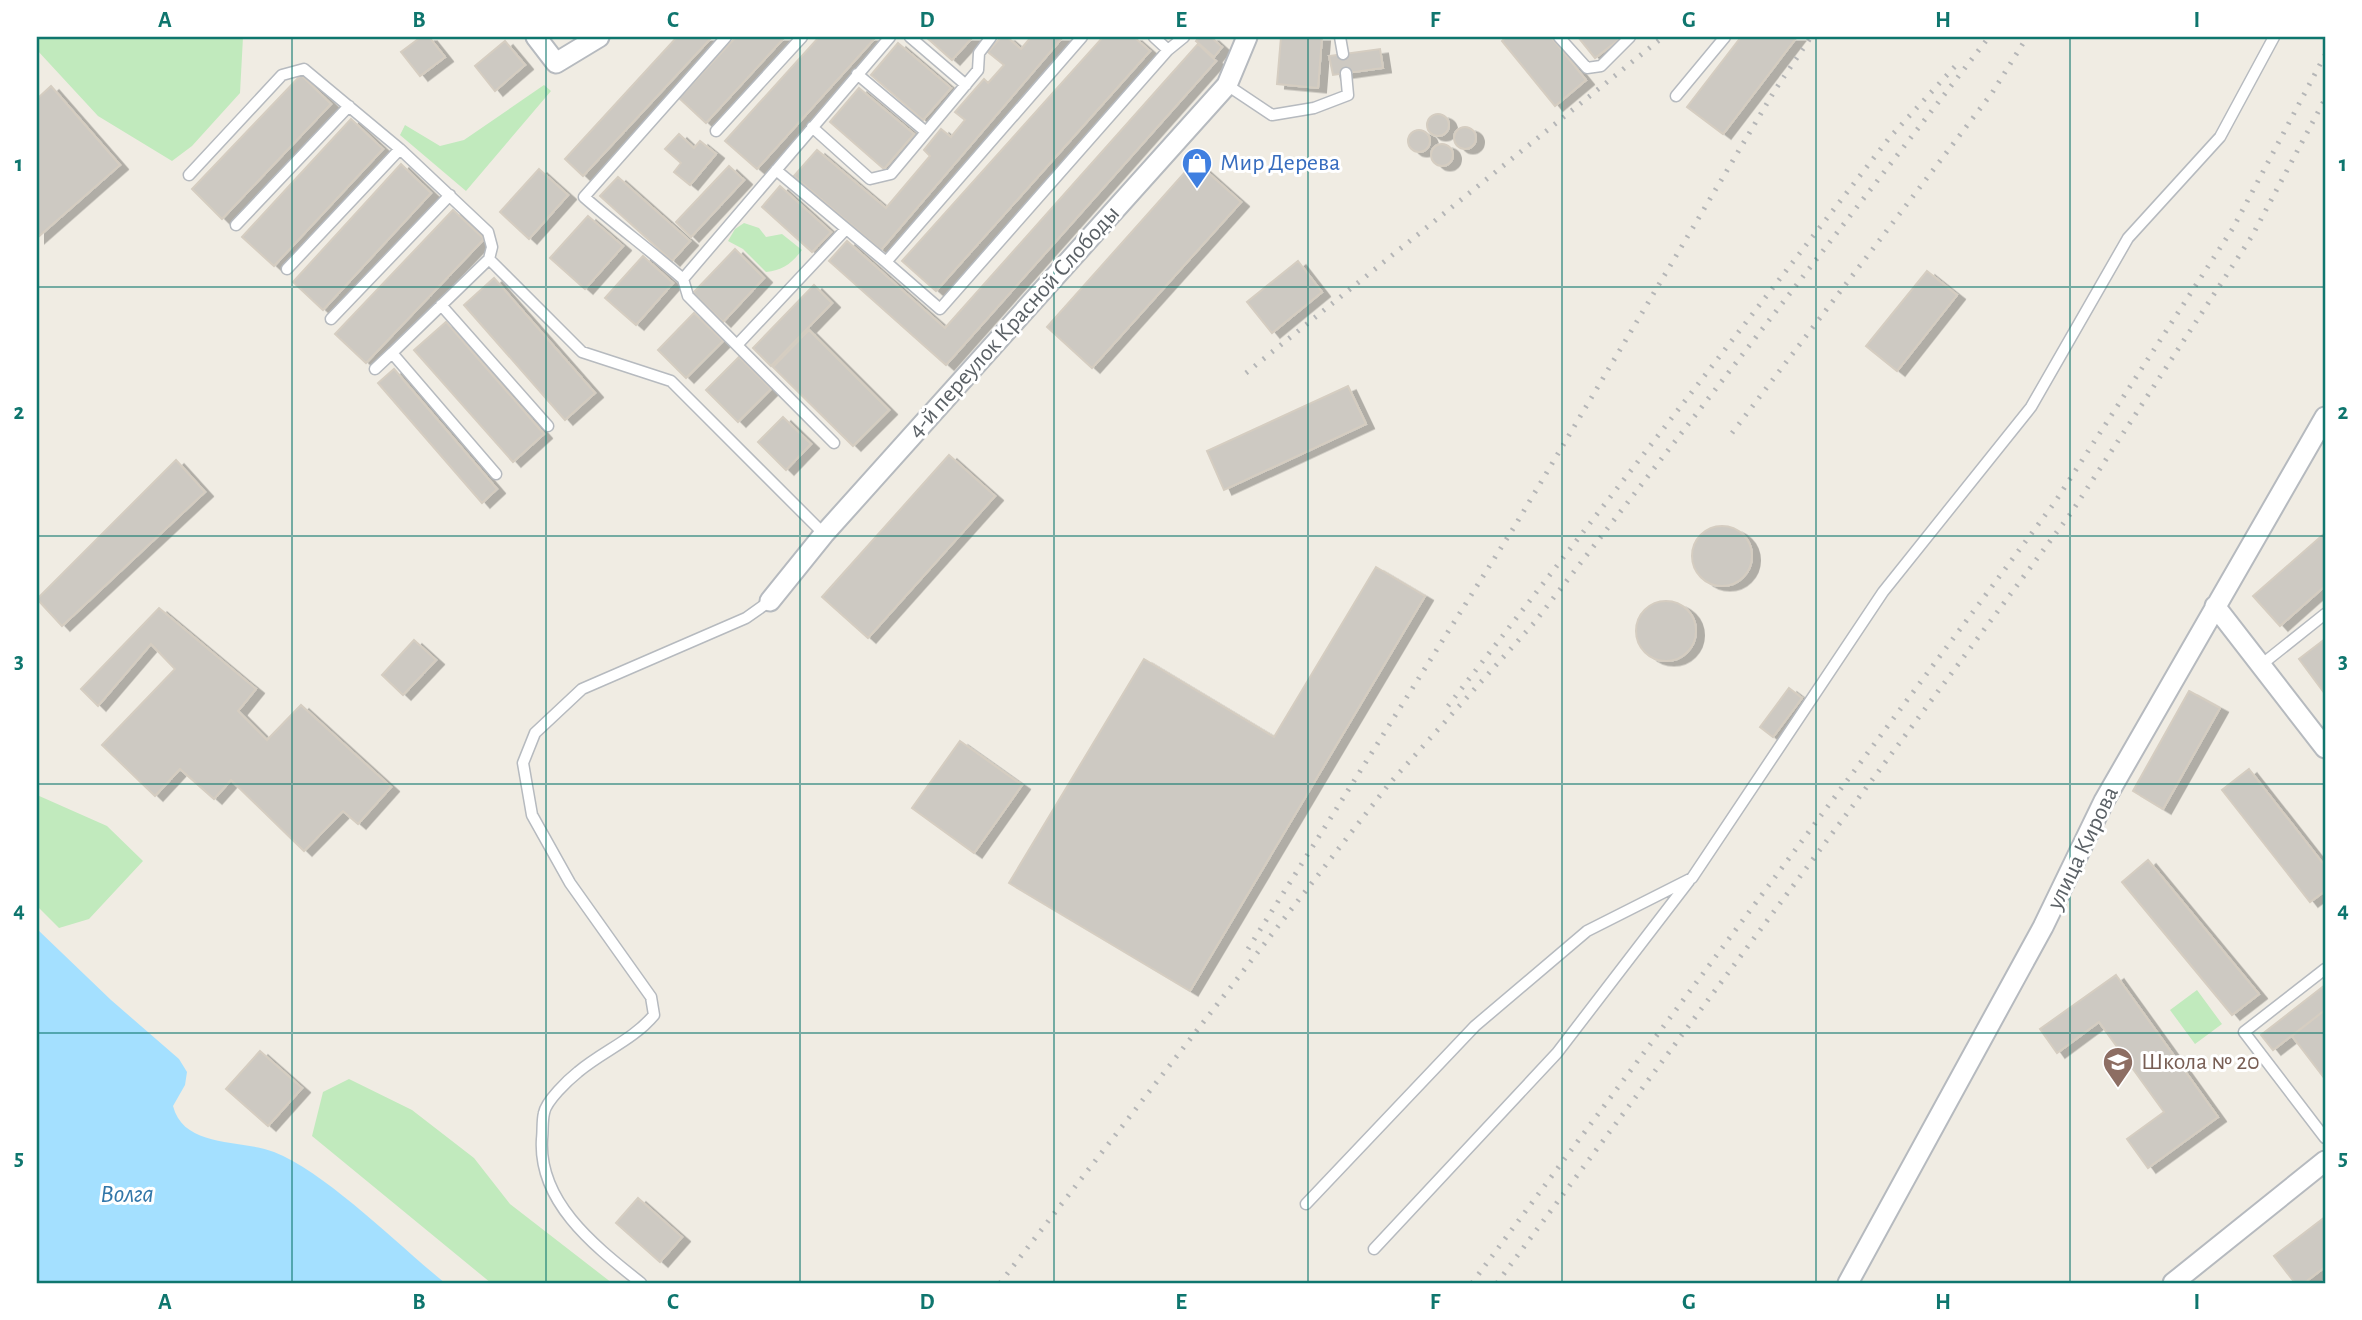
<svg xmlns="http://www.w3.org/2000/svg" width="2362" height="1320" font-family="'Alegreya Sans',sans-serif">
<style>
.green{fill:#c1eabd}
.water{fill:#a4e0ff}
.building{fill:#cdc9c2;stroke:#d5cdc1;stroke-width:2;filter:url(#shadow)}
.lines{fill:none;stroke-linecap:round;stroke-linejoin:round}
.service-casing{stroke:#b6babf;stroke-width:13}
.minor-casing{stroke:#b6babf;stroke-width:23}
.service{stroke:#fff;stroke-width:10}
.minor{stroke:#fff;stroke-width:19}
.rail{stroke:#b5b6b7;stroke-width:5;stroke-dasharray:2 9;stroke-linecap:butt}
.grid{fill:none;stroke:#0f766e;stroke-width:2;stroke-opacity:0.55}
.labels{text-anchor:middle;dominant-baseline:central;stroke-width:6;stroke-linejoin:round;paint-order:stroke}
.shop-label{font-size:24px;fill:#366cbe;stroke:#fff;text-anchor:start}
.street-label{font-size:24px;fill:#5b6166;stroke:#fff}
.education-label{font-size:24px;fill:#785e54;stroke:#fff;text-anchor:start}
.water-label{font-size:26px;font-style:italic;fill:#3277a9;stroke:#fff}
.neatline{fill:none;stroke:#0f766e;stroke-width:2.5}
.grid-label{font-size:23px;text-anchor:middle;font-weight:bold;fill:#0f766e}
</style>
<defs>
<filter id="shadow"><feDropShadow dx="8" dy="4.5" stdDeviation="0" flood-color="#0004"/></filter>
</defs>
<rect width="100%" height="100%" fill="#f0ece3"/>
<path class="green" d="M37,37H243L240,93L192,146L172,161L98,116L37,50Z
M544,85L551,91L466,191L400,135L405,125L440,146L464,140Z
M744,223L759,228L766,237L782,234L802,250C791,264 783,270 766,272L743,249L728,241L735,229Z
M37,795L107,826L143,861L89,919L59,928L37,906Z
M2197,990L2222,1024L2195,1044L2170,1010Z
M349,1079L412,1110L474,1158L510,1204L612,1283H491L312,1136L323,1092Z"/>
<path class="water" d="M37,929L111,1000L179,1059L187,1072L185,1085L173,1106C184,1149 242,1139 274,1152C327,1173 399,1246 445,1283H37Z"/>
<path class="building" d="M421,37H429L445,57L420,76L401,52Z
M677,37H712L583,176L565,159Z
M736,37H785L706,123L679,98Z
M819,37H876L757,169L725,141Z
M926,37H973L952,60Z
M1001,37H1007L1021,49L1031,37H1063L881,250L794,176L817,150L886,208L930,156L924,150L941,129L951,137L965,120L955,112L984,79L988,83L1004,65L988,52Z
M1103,37H1134L1150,51L936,291L902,261Z
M1199,37H1211L1222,47L1214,57L1196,41Z
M1281,37H1322L1318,88L1277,84Z
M1506,37H1551L1586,80L1555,106L1502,41Z
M1578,37H1622L1595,58Z
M1741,37H1797L1723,134L1687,107Z
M505,41L525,65L495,91L475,66Z
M898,43L951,88L923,120L871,75Z
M1198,44L1216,61L946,365L829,261L847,241L945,328Z
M1380,49L1383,68L1333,75L1329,56Z
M301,75L331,104L222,219L192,189Z
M51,86L120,165L37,238V99Z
M859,88L914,134L884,169L830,122Z
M1427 125a11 11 0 1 1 22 0a11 11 0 1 1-22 0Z
M351,119L383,149L274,266L242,237Z
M1454 138a11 11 0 1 1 22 0a11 11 0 1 1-22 0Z
M1408 141a11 11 0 1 1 22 0a11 11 0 1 1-22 0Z
M679,134L694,148L700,141L716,154L690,185L674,172L681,163L665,149Z
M1431 155a11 11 0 1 1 22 0a11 11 0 1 1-22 0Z
M1195,161L1241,202L1092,368L1047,327Z
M401,164L431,193L323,310L293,282Z
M729,166L744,180L691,237L676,222Z
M539,169L568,195L529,239L500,212Z
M618,177L690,241L672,261L600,196Z
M780,186L831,232L812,252L762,207Z
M453,210L484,239L366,363L335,334Z
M588,216L623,246L585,289L550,258Z
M735,249L764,278L723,322L693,293Z
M643,256L673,283L636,325L605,298Z
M1298,261L1322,292L1272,333L1247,302Z
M1927,271L1957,295L1897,371L1866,346Z
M494,278L595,393L565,420L464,305Z
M814,285L832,303L771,366L753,348Z
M694,313L723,341L686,378L658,350Z
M446,322L544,434L513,462L414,350Z
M809,330L889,410L853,446L773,367Z
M739,357L771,389L738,422L706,390Z
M394,369L497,489L482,503L378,383Z
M1348,386L1366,424L1224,490L1207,451Z
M783,417L811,444L786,470L758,442Z
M949,455L995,496L868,638L822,597Z
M176,460L205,492L62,626L37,599Z
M1692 556a30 30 0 1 1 60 0a30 30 0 1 1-60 0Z
M2325,533V586L2280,626L2253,596Z
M1376,567L1425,596L1190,991L1009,883L1144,659L1274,737Z
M1636 631a30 30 0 1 1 60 0a30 30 0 1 1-60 0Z
M159,608L256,689L238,711L267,740L301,705L391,787L358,824L343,811L304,851L231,780L214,799L180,769L155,796L102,745L175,669L151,644L98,706L81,689Z
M2325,639V694L2299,659Z
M414,640L436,660L403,695L382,675Z
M1789,688L1802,698L1773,737L1760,727Z
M2189,691L2220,708L2163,809L2133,791Z
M960,741L1022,785L974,853L912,808Z
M2249,769L2325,866V891L2310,902L2222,790Z
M2148,860L2259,994L2232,1015L2122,882Z
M2116,975L2218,1117L2148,1168L2127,1139L2164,1112L2099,1022L2057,1053L2040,1029Z
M2325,985V1010L2273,1050L2261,1035Z
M2325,1010V1079L2292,1036Z
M260,1051L302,1088L268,1126L226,1089Z
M638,1198L682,1237L660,1262L616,1223Z
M2325,1217V1267L2304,1283H2295L2274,1256Z"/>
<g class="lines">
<g class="service-casing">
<path id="service" d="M726,37L584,197C617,226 650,250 683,279L890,37
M910,37L966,85
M1082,37L886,262L940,309L1168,50L1184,37
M1154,37L1168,50
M1340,37L1343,54
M1559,37L1587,68L1601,66L1630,37
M857,74L926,132
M1227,85L1272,115L1314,108L1348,95L1346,73
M1676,96L1725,37
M812,127L870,179L891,174L978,70L979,53L991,37
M716,131L802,37
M776,170L886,262
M189,175L282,75L304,69L400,149L488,232L492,247L489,259L582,352L671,381L824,534
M236,225L349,106
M489,259L392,353L496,474
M287,269L400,149
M683,279L688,296L834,443
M441,305L548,426
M331,319L450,195
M737,345L846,229
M375,369L392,353
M2261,665L2325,614
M2325,969L2244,1032L2325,1138
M1306,1204L1475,1026L1587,931L1692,878L1883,592L2031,407L2128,238L2220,137L2274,37
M1374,1249L1557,1053L1689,881
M641,1283C596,1247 538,1203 542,1139C543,1131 542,1121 544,1113C546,1101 568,1080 578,1072C603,1051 633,1040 654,1015L651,997L570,883L532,815L523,763L535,733L582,689L746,618L770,601"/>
</g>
<g class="minor-casing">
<path id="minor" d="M536,37L556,63L599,37
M770,601L824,534L1227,85L1247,37
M2215,606L2325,748
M1848,1283L2043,927L2104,801L2325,417
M2173,1283L2325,1161"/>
</g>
<use href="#service" class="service"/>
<use href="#minor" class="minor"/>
<path class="rail" d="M1246,373L1663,37
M1732,433L1992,93L2027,37
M1448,706L1890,137L1959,62
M1248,949L1516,524L1775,90L1811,37
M1000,1283L1389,784L1534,623L1989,37
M1472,1283L2055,502L2233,228L2325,55
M1497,1283L2071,513L2252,236L2325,99"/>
</g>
<path class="grid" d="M292,37V1283M546,37V1283M800,37V1283M1054,37V1283M1308,37V1283M1562,37V1283M1816,37V1283M2070,37V1283M37,287H2325M37,536H2325M37,784H2325M37,1033H2325"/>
<defs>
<g id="shop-pin" transform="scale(1.575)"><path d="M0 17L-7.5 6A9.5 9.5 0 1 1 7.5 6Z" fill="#3f7fe0" stroke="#fff"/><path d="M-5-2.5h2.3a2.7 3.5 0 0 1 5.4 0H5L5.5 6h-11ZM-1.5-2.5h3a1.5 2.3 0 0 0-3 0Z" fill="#fff"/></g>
<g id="school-pin" transform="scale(1.575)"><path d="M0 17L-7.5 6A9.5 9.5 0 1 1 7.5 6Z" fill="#8d6e63" stroke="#fff"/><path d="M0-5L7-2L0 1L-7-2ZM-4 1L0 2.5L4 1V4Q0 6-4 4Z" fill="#fff"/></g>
</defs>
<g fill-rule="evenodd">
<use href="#shop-pin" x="1197" y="163"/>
<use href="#school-pin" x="2118" y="1062"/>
</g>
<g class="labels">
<g class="shop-label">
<text x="1220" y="163">Мир Дерева</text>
</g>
<g class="street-label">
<text transform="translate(1014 322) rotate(-48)">4-й переулок Красной Слободы</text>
<text transform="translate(2083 848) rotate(-64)">улица Кирова</text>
</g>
<g class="education-label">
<text x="2141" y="1062">Школа № 20</text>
</g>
<g class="water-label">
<text x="127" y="1194">Волга</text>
</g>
</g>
<rect width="2362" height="1320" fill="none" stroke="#ffffff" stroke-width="77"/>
<rect x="38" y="38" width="2286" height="1244" class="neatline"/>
<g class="grid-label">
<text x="165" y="27">A</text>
<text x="419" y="27">B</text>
<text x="673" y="27">C</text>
<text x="927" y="27">D</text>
<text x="1181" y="27">E</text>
<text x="1435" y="27">F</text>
<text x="1689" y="27">G</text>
<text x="1943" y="27">H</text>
<text x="2197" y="27">I</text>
<text x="19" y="171">1</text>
<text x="2343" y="171">1</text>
<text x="19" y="419">2</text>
<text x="2343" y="419">2</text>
<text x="19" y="668">3</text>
<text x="2343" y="668">3</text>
<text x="19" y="917">4</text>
<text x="2343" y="917">4</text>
<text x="19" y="1165">5</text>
<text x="2343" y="1165">5</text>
<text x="165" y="1309">A</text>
<text x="419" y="1309">B</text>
<text x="673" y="1309">C</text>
<text x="927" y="1309">D</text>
<text x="1181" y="1309">E</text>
<text x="1435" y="1309">F</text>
<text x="1689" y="1309">G</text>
<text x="1943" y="1309">H</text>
<text x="2197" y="1309">I</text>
</g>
</svg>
